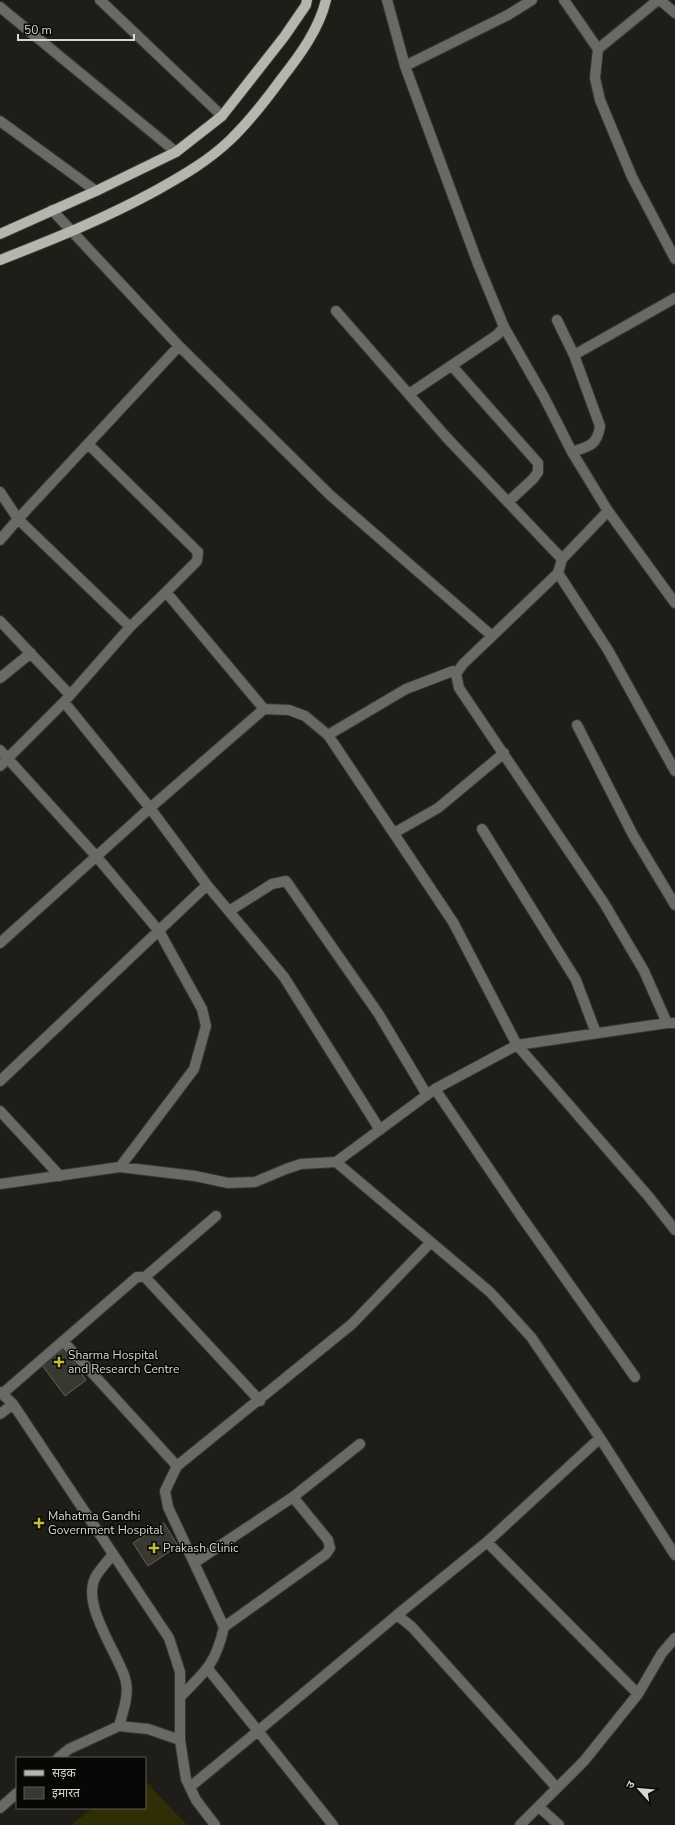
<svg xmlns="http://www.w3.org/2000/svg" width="675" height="1825" font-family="'Nunito Sans','Noto Sans Devanagari',sans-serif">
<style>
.green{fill:#302e04}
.building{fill:#393932;stroke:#62625a}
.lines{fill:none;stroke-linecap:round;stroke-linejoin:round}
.minor-casing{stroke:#383731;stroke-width:12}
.major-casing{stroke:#383731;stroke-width:12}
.minor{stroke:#696965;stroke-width:10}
.major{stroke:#b6b6af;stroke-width:10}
.poi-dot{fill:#c4bc3e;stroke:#080705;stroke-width:1.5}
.labels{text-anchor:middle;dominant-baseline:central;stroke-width:3;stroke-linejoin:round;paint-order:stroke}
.poi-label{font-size:12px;fill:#d6d6d2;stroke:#080705;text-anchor:start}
</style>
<rect width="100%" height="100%" fill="#1e1d17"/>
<path class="green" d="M145,1781L187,1825H71L93,1808H145Z"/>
<path class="building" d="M64,1349L86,1380L65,1396L42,1365Z
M164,1523L178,1546L148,1566L133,1543Z"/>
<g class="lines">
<g class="minor-casing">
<path id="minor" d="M100,0L222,116
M387,0L405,66L478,264L504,327L544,397L572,452L608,511L675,603
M564,0L598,49L595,78L600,100L632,177L675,259
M660,0L675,13
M0,7L176,152
M598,49L658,0
M405,66L508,15L532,0
M0,121L96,191
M52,210L179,346L330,495L492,636
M336,311L447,438L562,559
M557,320L574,355L600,426C597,446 589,446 572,452
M574,355L675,298
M452,366L538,463V472L533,479L508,502
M409,394L497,335L504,327
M88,444L198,552L197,561L166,592
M0,492L18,519L130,627L166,592L264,709L150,808L0,943
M608,511L562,559L558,573L463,664L456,674L459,688L604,903L644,971L667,1023
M0,540L18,519L179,346
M558,573L608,650L675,771
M0,621L70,695
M0,678L31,653
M64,702L150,808L207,885L284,977L380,1130
M264,709L289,710L305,716L328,735L453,922L517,1045L649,1197L675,1230
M577,725L633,835L675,905
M328,735L406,689L453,671L456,674
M0,750L96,856L159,931L202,1009L206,1026L194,1069L120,1167
M0,766L64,702L130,627
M482,829L576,980L596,1033
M394,833L438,808L504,753
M229,911L272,884L286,881L378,1013L427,1095
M0,1081L207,885
M435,1089L521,1216L635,1377
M0,1111L60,1176
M336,1162L490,1292L531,1337L600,1438L675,1555
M0,1184L120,1167L195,1176L228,1183L255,1182L286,1169L301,1164L336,1162L435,1089L517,1045L667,1023H675
M145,1277L216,1216
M63,1341L177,1466
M0,1392L13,1404L169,1638L180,1672V1740L186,1779L196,1800L215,1825
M2,1394L137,1277H145L260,1401
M0,1414L13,1404
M487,1542L638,1694
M113,1554C108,1561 101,1568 96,1576C80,1603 117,1652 125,1678C130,1694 123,1711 119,1726
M194,1563L293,1497L360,1444
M224,1627L326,1554L330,1548L328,1540L293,1497
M208,1669L258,1731L397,1615
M181,1696C206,1671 216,1663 224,1627L168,1507L165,1491L177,1466L352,1324L431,1242
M58,1758L69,1749L119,1726L148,1729L180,1740
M190,1787L258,1731L333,1825
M557,1788L412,1627L397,1615L487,1542L600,1438
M539,1807L559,1825
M0,1808L17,1793
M520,1825L584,1761L638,1694L662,1653L675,1638"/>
</g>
<g class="major-casing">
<path id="major" d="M0,234L96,191L176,152L222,116L284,37L306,5L307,0
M0,260C54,239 106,218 157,190C182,176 208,161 229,141C249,122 266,100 282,78C300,55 319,29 326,0"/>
</g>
<use href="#minor" class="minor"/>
<use href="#major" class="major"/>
</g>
<g class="poi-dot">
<path d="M57 1356h4v4h4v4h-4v4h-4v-4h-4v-4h4z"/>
<path d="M37 1517h4v4h4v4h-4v4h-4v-4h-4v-4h4z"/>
<path d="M152 1542h4v4h4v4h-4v4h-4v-4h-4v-4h4z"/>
</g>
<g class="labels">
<g class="poi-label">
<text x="68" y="1355">Sharma Hospital<tspan x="68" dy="14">and Research Centre</tspan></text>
<text x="48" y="1516">Mahatma Gandhi<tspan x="48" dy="14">Government Hospital</tspan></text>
<text x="163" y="1548">Prakash Clinic</text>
</g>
</g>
<rect x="16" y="1757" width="130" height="52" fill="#080705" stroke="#5a5a57"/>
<rect x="24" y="1770" width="20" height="6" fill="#b6b6af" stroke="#5a5a57"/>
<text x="52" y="1777" font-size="12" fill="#d6d6d2">सड़क</text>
<rect x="24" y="1787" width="20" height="12" fill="#393932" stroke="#5a5a57"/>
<text x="52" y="1797" font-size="12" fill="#d6d6d2">इमारत</text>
<g transform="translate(639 1789) rotate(297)" stroke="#080705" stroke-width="3" paint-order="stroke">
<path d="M0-3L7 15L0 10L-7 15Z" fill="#d6d6d2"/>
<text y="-6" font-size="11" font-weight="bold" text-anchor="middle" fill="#d6d6d2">उ</text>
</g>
<path d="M18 34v6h116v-6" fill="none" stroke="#d6d6d2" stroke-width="2"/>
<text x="24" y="34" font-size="12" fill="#d6d6d2" stroke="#080705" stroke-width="3" paint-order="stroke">50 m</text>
</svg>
